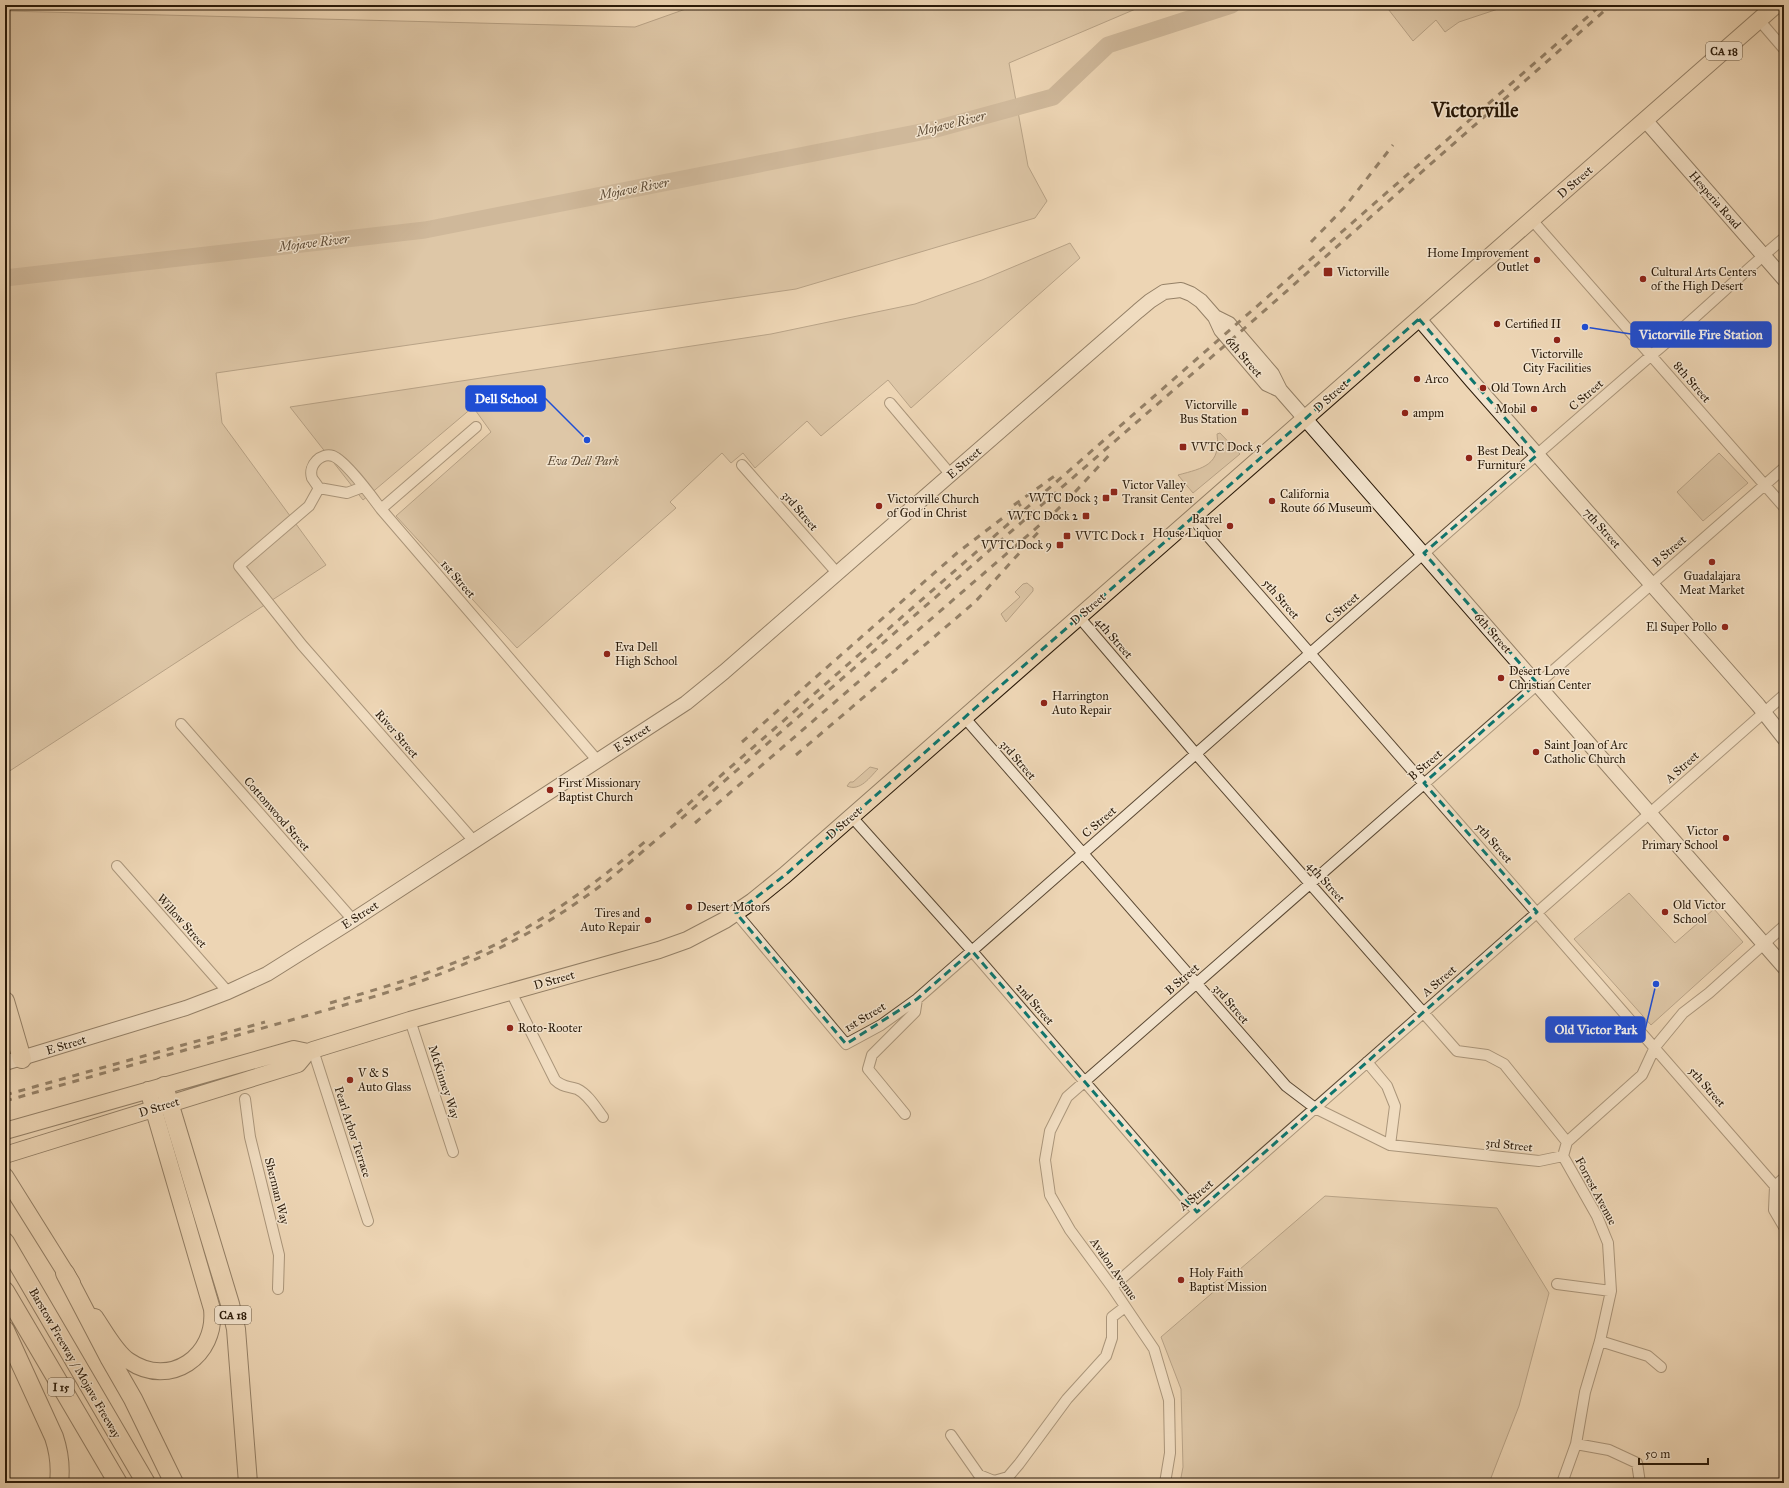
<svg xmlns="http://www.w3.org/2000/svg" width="1789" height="1488" font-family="'IM FELL Great Primer',serif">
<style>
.green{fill:#ccb597;stroke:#7a6750}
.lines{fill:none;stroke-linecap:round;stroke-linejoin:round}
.river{stroke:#aa957a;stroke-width:17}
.street-casing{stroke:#5a4833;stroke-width:12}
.secondary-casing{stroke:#291908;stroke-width:16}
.primary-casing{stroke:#291908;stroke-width:18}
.highway-casing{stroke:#291908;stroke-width:20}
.street{stroke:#f3e4ce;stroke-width:10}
.secondary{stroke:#f3e4ce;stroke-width:14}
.primary{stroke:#edd5b4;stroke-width:16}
.highway{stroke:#edd5b4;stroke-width:18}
.rail{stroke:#291908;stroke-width:3;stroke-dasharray:7 7;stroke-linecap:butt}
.marked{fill:none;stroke:#0f766e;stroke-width:3;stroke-dasharray:8 5;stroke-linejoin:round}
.poi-dot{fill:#8f2418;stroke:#f3e4ce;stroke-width:1.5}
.labels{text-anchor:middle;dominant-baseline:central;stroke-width:3;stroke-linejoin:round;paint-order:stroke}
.shield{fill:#f3e4ce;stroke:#665643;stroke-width:1}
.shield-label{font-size:11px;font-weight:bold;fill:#291908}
.street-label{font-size:12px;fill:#291908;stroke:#f3e4ce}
.poi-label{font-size:12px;fill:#291908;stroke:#f3e4ce;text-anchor:start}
.park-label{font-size:12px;font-style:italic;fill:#5a4833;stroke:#f3e4ce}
.water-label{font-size:13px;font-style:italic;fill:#5d4b36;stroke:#f3e4ce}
.town-label{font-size:20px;font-weight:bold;fill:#291908;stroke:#f3e4ce}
.leader{fill:none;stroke:#1d4ed8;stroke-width:1.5}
.callout-dot{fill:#1d4ed8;stroke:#f3e4ce;stroke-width:1.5}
.callout{fill:#1d4ed8;stroke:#1d4ed8;stroke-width:1.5}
.callout-label{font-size:13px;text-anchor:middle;font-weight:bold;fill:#fff}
</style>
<rect width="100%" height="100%" fill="#edd5b4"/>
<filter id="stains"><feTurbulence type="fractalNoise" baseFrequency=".005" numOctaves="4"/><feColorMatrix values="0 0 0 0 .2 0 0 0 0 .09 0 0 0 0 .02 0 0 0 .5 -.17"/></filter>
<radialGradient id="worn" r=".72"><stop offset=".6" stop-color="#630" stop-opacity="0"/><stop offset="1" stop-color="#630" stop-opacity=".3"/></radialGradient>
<path class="green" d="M697,5H1145L1009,63L1028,166L1047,201L1035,218L796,289L216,373L222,423L326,565L5,774V11L635,27Z
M1385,5H1510L1459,22L1445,32L1436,20L1413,41Z
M1070,243L1080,258L911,408L888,380L821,436L807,421L755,468L743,453L731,463L722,453L670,502L676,508L517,648L396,516L491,432L473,407L363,500L290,407L771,334L915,304L982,280Z
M1220,433L1240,454L1193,493L1178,475C1204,468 1221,465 1217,434Z
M1719,453L1748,483L1703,521L1677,492Z
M1027,583L1033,588V591L1006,622L1001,614L1020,597L1015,592L1023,584Z
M870,767L878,769C870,777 860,792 847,786L850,782H853Z
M1629,893L1675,943L1714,909L1743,942L1651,1025L1574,939Z
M1325,1196L1497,1208L1549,1293L1519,1406L1489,1483H1180L1183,1467L1181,1389L1161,1337Z"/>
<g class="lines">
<path class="river" d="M5,278L425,230L936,129L1053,97L1108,45L1232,5"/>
<g class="street-casing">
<path id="street" d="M1759,20L1784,49
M1532,220L1784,507
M890,403L951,475
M476,427L381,509L597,760
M742,465L838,574
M363,487L347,493L319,488C317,485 314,481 312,478C308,465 321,452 333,456C346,461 372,497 381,509
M319,488L309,506L239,566L302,645L473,840
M1192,518L1775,1186
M1079,617L1196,754L1457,1051L1487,1055L1504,1064L1567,1142
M964,717L1286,1086L1315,1108L1390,1145L1539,1161L1563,1156
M181,724L353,920
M851,816L972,951L1197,1212
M117,866L228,992
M736,913L846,1044L881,1025L917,999C1163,784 1407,566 1654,353C1698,316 1740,275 1784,238
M511,992L555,1080C562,1087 568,1086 577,1089C588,1094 596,1108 603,1117
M410,1020L453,1152
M313,1050L368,1221
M1367,1062L1387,1086L1395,1106L1390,1145
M245,1099L250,1137L279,1255L278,1289
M905,1114L868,1069L872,1055L915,1012L917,999
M1784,1178L1775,1186L1774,1210L1784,1227
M1557,1284L1611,1291
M1112,1287L1784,695
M1600,1341L1648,1356L1661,1367
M951,1435L979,1475L994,1481L1008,1477L1019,1464L1067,1399L1106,1356L1112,1338V1317L1125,1307
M1576,1444L1609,1450L1637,1463L1640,1483
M1165,1483L1170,1453L1169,1400L1154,1349L1112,1287L1070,1230L1050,1195L1045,1160L1050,1131L1067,1097L1784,468
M1562,1483L1576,1444L1585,1392L1600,1341L1611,1291L1608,1243L1597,1216L1563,1156L1567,1142L1642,1075L1655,1047L1683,1013L1709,993L1784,926"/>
</g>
<g class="secondary-casing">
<path id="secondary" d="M1646,121L1784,279
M1215,317L1229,324L1272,374L1280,390L1784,967
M1419,319L1472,381L1758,705L1784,738
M5,1063L186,1008L228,992L267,974L353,920L686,703L724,672L1138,311L1150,301L1164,292L1181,290L1191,294L1201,301L1215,317L1221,330L1267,384L1280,390"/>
</g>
<g class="primary-casing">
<path id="primary" d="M5,1131L294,1049L308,1052
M5,1155L298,1064L308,1052L313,1050L410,1020L659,950L687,940L725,920L753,901L785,875L1776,5
M5,1176L72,1283
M95,1317C104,1330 116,1353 129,1361C170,1389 217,1356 212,1309L148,1090"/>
</g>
<g class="highway-casing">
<path id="highway" d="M5,1001L22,1059
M164,1086L230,1304L236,1329L248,1483
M5,1242L146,1483
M65,1273L110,1359L133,1399L174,1483
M5,1291L118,1483
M5,1330L54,1437C59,1452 61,1466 59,1483"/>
</g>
<use href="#street" class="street"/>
<use href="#secondary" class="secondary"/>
<use href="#primary" class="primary"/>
<use href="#highway" class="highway"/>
<path class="rail" d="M1311,242L1344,208L1393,145
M1075,492L1112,452
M1014,505L1056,475
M742,742L957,553L1021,504
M796,755L975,602L1042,528
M677,814L1601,5
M695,823L1056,511L1078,489
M330,1003C382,988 433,973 482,951C544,922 597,883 648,839
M5,1095L265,1022
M5,1101L369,998C447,975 519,944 585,897C617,875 645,849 675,824L1230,341L1611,5"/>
</g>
<path d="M0 0H1789V1488H0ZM1419,319L1537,455L1424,553L1537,683L1424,783L1537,912L1197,1212L972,951L917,999L846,1044L736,913L785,875Z" fill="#edd5b4" fill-opacity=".55" fill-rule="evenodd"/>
<path class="marked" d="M1419,319L1537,455L1424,553L1537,683L1424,783L1537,912L1197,1212L972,951L917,999L846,1044L736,913L785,875Z"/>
<g class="poi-dot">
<circle cx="1537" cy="260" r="4"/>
<rect x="1323" y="267" width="10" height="10" rx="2"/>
<circle cx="1643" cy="279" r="4"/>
<circle cx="1497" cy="324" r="4"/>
<circle cx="1557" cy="340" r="4"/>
<circle cx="1417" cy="379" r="4"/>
<circle cx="1483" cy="388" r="4"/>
<circle cx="1534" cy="409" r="4"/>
<rect x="1241" y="408" width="8" height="8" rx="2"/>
<circle cx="1405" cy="413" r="4"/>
<rect x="1179" y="443" width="8" height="8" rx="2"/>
<circle cx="1469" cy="458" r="4"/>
<rect x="1110" y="488" width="8" height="8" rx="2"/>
<rect x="1102" y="494" width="8" height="8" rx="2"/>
<circle cx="1272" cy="501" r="4"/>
<circle cx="879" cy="506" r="4"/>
<rect x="1082" y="512" width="8" height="8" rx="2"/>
<circle cx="1230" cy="526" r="4"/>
<rect x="1063" y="532" width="8" height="8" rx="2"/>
<rect x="1056" y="541" width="8" height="8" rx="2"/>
<circle cx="1712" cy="562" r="4"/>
<circle cx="1725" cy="627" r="4"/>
<circle cx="607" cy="654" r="4"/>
<circle cx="1501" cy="678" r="4"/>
<circle cx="1044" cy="703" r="4"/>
<circle cx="1536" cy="752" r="4"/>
<circle cx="550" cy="790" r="4"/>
<circle cx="1726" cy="838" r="4"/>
<circle cx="689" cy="907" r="4"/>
<circle cx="1665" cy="912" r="4"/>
<circle cx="648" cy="920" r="4"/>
<circle cx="510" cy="1028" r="4"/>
<circle cx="350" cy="1080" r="4"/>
<circle cx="1181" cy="1280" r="4"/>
</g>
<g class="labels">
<g class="shield">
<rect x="1706" y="42" width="36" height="18" rx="3"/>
<rect x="215" y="1306" width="36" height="18" rx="3"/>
<rect x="48" y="1378" width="26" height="18" rx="3"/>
</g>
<g class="shield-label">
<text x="1724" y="51">CA 18</text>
<text x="233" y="1315">CA 18</text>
<text x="61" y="1387">I 15</text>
</g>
<g class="street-label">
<text transform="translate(1575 182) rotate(-41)">D Street</text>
<text transform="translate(1715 200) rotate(49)">Hesperia Road</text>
<text transform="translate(1244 357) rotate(49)">6th Street</text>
<text transform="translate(1692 382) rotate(49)">8th Street</text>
<text transform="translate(1586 395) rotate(-41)">C Street</text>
<text transform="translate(1331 396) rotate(-42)">D Street</text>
<text transform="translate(964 463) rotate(-41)">E Street</text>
<text transform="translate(800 511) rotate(49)">3rd Street</text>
<text transform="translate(1602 528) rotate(48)">7th Street</text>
<text transform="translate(1669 551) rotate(-41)">B Street</text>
<text transform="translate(458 579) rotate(49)">1st Street</text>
<text transform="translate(1281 599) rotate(49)">5th Street</text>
<text transform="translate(1342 608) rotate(-41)">C Street</text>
<text transform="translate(1088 609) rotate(-41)">D Street</text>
<text transform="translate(1493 633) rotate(49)">6th Street</text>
<text transform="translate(1114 638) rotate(49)">4th Street</text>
<text transform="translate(397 734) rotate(49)">River Street</text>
<text transform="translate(632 738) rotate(-33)">E Street</text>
<text transform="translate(1018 760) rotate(49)">3rd Street</text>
<text transform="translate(1425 765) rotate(-41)">B Street</text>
<text transform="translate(1682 767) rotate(-42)">A Street</text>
<text transform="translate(277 814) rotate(49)">Cottonwood Street</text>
<text transform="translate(1099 822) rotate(-41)">C Street</text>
<text transform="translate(844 823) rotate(-41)">D Street</text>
<text transform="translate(1494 843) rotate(49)">5th Street</text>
<text transform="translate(1326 882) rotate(48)">4th Street</text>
<text transform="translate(360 915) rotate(-33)">E Street</text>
<text transform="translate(182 921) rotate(48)">Willow Street</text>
<text transform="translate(1182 979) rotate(-41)">B Street</text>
<text transform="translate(554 980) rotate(-16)">D Street</text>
<text transform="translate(1439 981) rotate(-41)">A Street</text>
<text transform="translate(1035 1004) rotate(49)">2nd Street</text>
<text transform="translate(1231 1004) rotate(49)">3rd Street</text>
<text transform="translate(865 1017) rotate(-31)">1st Street</text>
<text transform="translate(66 1045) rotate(-17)">E Street</text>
<text transform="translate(444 1082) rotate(72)">McKinney Way</text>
<text transform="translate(1707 1087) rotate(49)">5th Street</text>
<text transform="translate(159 1107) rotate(-17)">D Street</text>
<text transform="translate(353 1132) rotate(72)">Pearl Arbor Terrace</text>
<text transform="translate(1509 1145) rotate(6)">3rd Street</text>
<text transform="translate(277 1191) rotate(76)">Sherman Way</text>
<text transform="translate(1596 1191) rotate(62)">Forrest Avenue</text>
<text transform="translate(1196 1195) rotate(-41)">A Street</text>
<text transform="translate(1114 1269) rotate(55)">Avalon Avenue</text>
<text transform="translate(75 1363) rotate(60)">Barstow Freeway / Mojave Freeway</text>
</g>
<g class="poi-label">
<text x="1529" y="253" text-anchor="end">Home Improvement<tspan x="1529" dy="14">Outlet</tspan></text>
<text x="1337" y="272">Victorville</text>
<text x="1651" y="272">Cultural Arts Centers<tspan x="1651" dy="14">of the High Desert</tspan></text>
<text x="1505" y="324">Certified II</text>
<text x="1557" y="354" text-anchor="middle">Victorville<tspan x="1557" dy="14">City Facilities</tspan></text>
<text x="1425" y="379">Arco</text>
<text x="1491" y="388">Old Town Arch</text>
<text x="1237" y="405" text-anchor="end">Victorville<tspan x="1237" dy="14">Bus Station</tspan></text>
<text x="1526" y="409" text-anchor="end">Mobil</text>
<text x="1413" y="413">ampm</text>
<text x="1191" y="447">VVTC Dock 5</text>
<text x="1477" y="451">Best Deal<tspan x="1477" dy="14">Furniture</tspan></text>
<text x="1122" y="485">Victor Valley<tspan x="1122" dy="14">Transit Center</tspan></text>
<text x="1280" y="494">California<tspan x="1280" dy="14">Route 66 Museum</tspan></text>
<text x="1098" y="498" text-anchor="end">VVTC Dock 3</text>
<text x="887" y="499">Victorville Church<tspan x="887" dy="14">of God in Christ</tspan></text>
<text x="1078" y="516" text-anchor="end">VVTC Dock 2</text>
<text x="1222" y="519" text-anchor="end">Barrel<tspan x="1222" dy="14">House Liquor</tspan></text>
<text x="1075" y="536">VVTC Dock 1</text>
<text x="1052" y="545" text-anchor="end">VVTC Dock 9</text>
<text x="1712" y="576" text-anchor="middle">Guadalajara<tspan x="1712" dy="14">Meat Market</tspan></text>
<text x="1717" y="627" text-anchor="end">El Super Pollo</text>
<text x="615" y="647">Eva Dell<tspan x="615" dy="14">High School</tspan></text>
<text x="1509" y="671">Desert Love<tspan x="1509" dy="14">Christian Center</tspan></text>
<text x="1052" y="696">Harrington<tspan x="1052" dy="14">Auto Repair</tspan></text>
<text x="1544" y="745">Saint Joan of Arc<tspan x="1544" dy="14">Catholic Church</tspan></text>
<text x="558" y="783">First Missionary<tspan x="558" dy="14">Baptist Church</tspan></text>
<text x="1718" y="831" text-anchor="end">Victor<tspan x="1718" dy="14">Primary School</tspan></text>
<text x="1673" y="905">Old Victor<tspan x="1673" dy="14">School</tspan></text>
<text x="697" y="907">Desert Motors</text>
<text x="640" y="913" text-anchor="end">Tires and<tspan x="640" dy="14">Auto Repair</tspan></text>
<text x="518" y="1028">Roto-Rooter</text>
<text x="358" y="1073">V &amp; S<tspan x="358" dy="14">Auto Glass</tspan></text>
<text x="1189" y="1273">Holy Faith<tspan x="1189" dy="14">Baptist Mission</tspan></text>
</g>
<g class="park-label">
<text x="583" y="461">Eva Dell Park</text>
</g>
<g class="water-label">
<text transform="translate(951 124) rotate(-14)">Mojave River</text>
<text transform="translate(634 189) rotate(-11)">Mojave River</text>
<text transform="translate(314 243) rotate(-7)">Mojave River</text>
</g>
<g class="town-label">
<text x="1475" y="110">Victorville</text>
</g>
</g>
<path class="leader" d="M1585 327L1631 334M587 440L545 398M1656 984L1645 1030"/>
<g class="callout-dot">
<circle cx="1585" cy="327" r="4"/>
<circle cx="587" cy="440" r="4"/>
<circle cx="1656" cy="984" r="4"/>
</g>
<g class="callout">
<rect x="1631" y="322" width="140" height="25" rx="4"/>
<rect x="466" y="386" width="79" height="25" rx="4"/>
<rect x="1546" y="1017" width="99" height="25" rx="4"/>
</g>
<g class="callout-label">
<text x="1701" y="339">Victorville Fire Station</text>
<text x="506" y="403">Dell School</text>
<text x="1596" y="1034">Old Victor Park</text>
</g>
<rect width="1789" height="1488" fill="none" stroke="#edd5b4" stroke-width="20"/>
<rect x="6" y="6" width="1777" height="1476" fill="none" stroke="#291908" stroke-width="2"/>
<rect x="10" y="10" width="1769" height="1468" fill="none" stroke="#291908"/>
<path d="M1639 1458v6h69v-6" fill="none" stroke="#291908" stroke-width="2"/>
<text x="1645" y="1458" font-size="12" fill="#291908" stroke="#f3e4ce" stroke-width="3" paint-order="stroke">50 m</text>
<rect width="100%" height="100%" filter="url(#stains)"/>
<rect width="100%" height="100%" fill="url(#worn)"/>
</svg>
